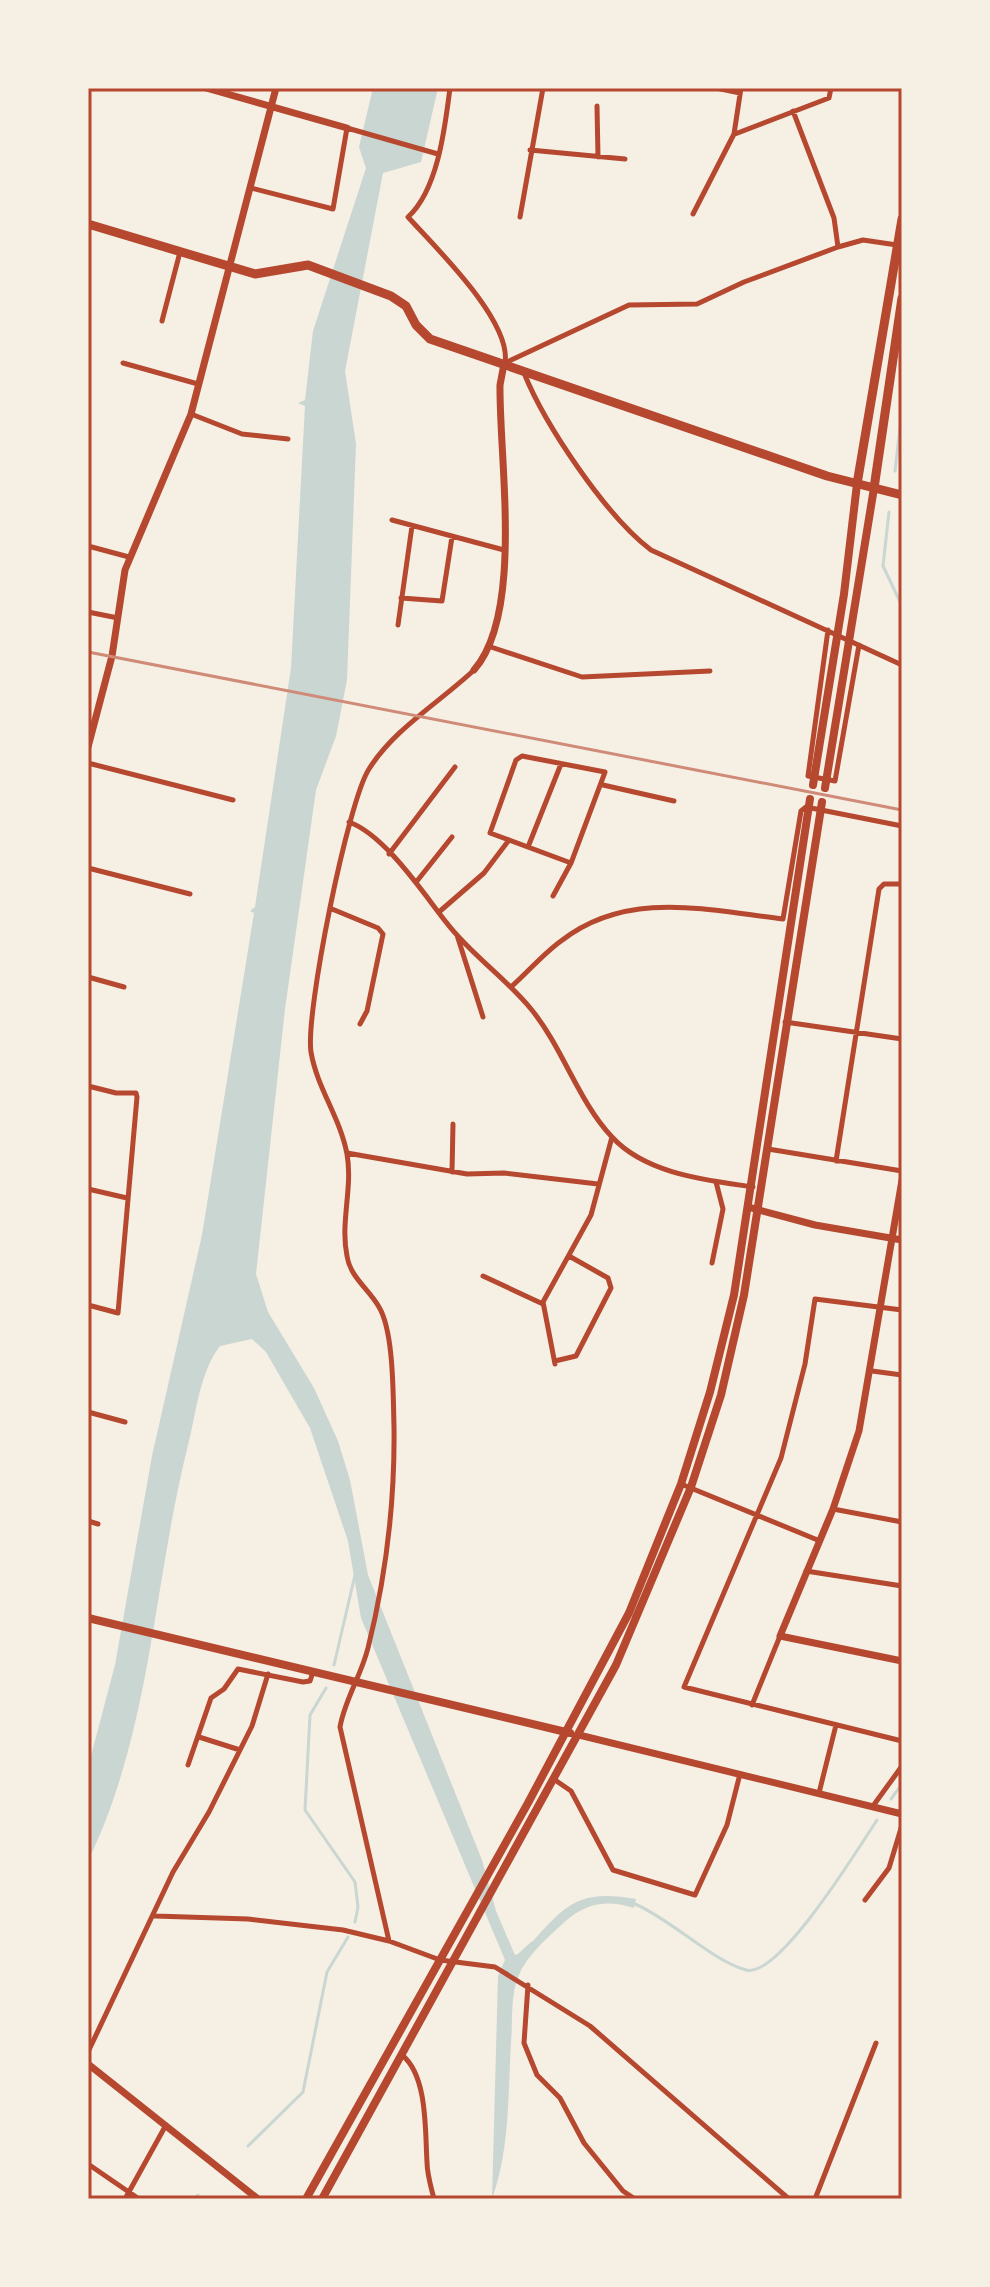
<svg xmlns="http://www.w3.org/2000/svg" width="990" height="2287" font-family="'DejaVu Sans',sans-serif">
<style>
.water{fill:#c9d6d2}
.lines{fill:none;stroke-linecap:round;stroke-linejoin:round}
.stream{stroke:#c9d6d2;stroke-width:3}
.minor{stroke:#b5482f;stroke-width:5}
.tertiary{stroke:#b5482f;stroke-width:7}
.secondary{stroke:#b5482f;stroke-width:8}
.primary{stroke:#b5482f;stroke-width:9}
.rail{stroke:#cf8b77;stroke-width:3}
.neatline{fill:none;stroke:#b5482f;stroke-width:3}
</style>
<rect width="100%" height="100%" fill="#f6efe4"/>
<path class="water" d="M373,88H438L421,162L383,173L345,371L356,444L347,680L336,736L316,790L285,1009L256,1274L268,1312L314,1388L338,1441L350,1480L368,1575L482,1860L496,1911L515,1955L523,1952C564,1908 573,1888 636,1899L634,1908C601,1898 582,1905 558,1928C544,1941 526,1957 519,1975C510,1995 513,2020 511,2042C508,2093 510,2150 492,2199L498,1976L505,1960L361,1618L348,1541L310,1428L266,1352L252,1339L220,1346C199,1373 196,1416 187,1449C153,1587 151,1731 88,1861V1767L115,1665L152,1456L202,1235L254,913L250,911L255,907L291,668L305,406L298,403L305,400L313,331L366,168L359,147Z"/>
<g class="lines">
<path class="stream" d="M895,471L902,411
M889,512L883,566L902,606
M334,1665L355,1575
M326,1688L310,1715L305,1810L355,1882L358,1907L355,1922
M891,1799L902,1784
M635,1904C672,1920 711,1960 746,1970C779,1979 859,1847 877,1820
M520,1954L532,1943
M248,2146L303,2092L327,1972L348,1937
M194,2199L198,2195"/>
<path class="minor" d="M450,88C445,127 438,190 408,217C435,247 512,321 505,363
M716,88L740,93
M597,106L598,157
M793,111L834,218L838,247
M735,134L829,98L831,88
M530,150L625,159
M251,188L333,209L347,128L438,154
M693,214L734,134L741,88
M520,217L543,88
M162,321L180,252
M123,363L198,384
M505,363L629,305L697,304L744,282L838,247L863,240L897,245
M524,373C545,425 606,516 651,550L902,665V672
M191,414L242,434L288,439
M392,520L504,550
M88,546L129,557
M401,598L442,601L452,537
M88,612L118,618
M398,625L412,526
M828,630L808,776L835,781L859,645
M491,647L582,677L710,671
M522,756L605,772L571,863L490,833L516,760Z
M88,763L233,800
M603,785L674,801
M349,822C385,835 423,893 446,922C470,954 505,977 531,1009C563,1048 578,1101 612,1137C646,1174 706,1180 753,1187
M528,847L561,764
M389,854L455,767
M88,868L190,894
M417,881L452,837
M553,896L571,863
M332,909L378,928L383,934L367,1011L360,1024
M439,912L484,873L509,840
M457,935L483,1017
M88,977L124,987
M511,987C528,972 543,954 561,941C627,889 707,910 783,919L801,811L806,807L902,826
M785,1022L902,1039
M88,1086L116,1093H136L137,1097L118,1313L88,1305
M768,1149L902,1171
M347,1153L467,1174L504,1173L598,1184
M836,1161L879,889L884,884H902
M452,1172L453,1124
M88,1189L127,1198
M712,1263L723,1209L716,1182
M483,1276L543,1304
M902,1310L815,1299L805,1364L781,1458L684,1687L902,1741
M555,1361L576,1356L611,1288L608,1278L569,1256
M555,1364L543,1302L591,1215L612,1137
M872,1371L902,1375
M88,1412L125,1422
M681,1484L820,1541
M833,1509L902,1522
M88,1521L98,1524
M806,1571L902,1586
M752,1705L780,1636
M199,1737L240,1750
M188,1765L211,1698L224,1689L238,1669L303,1682L310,1681L313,1672
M555,1780L571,1791L613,1870L695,1895L727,1825L740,1774
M819,1793L836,1725
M873,1806L902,1766
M865,1900L889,1868L902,1825
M155,1916L248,1919L343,1930L389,1941L440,1960L495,1967L590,2026L789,2199
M389,1941L340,1727C345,1699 361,1676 368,1648C386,1576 395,1500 394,1426C393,1396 394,1332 379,1307C369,1289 350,1277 347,1256C340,1222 353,1188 347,1154C340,1117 317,1088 311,1052C305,1014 348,801 369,769C394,729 440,702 474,670
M528,1985L524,2043L537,2075L560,2098L584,2143L623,2191L635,2199
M88,2052L173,1872L209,1812L252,1726L268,1674
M402,2055C428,2076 425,2132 427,2162C427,2174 431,2187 434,2199
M88,2164L139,2199
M125,2199L166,2125
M815,2199L876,2043"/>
<path class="tertiary" d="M206,88L347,128
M474,670C524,613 499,459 500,385L504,364
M88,747L112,656L125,570L191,414L276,88
M902,1180L859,1431L833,1509L780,1636L902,1661
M748,1207L815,1225L902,1240
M579,1735L902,1814
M88,2064L258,2199"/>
<path class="secondary" d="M813,785L844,594L857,484
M825,788L874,488
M88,1618L570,1733
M306,2199L528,1803L629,1613L681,1484L710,1392L734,1295L810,799
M322,2199L616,1665L691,1487L721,1395L744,1295L822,802"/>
<path class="primary" d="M88,224L255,274L308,265L391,296L406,306L416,325L430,339L827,476L902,495
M857,484L902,219
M874,488L902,298"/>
<path class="rail" d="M88,652L902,810"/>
</g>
<rect width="990" height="2287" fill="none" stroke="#f6efe4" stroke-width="180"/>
<rect x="90" y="90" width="810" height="2107" class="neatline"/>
</svg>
